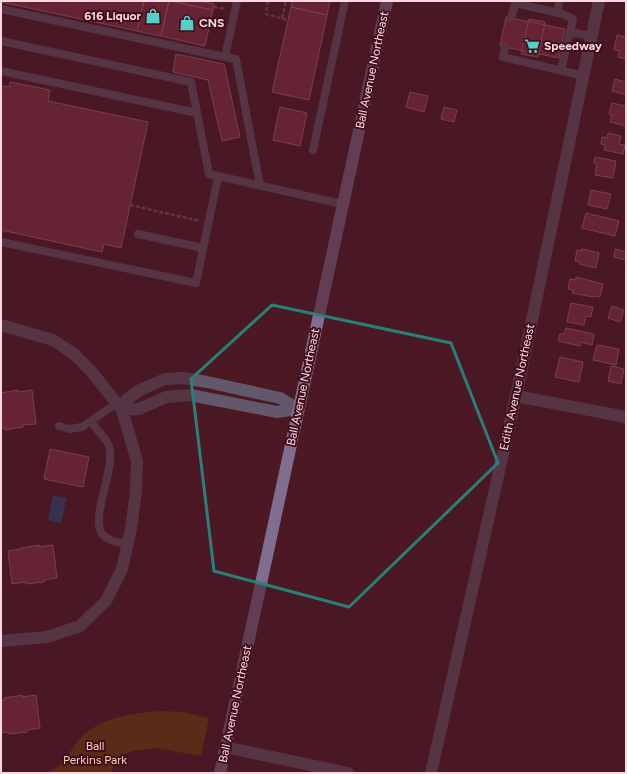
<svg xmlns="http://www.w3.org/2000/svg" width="627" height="774" font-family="Figtree,sans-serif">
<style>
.green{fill:#6d4305}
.water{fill:#1d5280}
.building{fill:#873146;stroke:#af717c}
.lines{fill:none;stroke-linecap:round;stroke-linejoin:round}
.path{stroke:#855861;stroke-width:2.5;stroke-dasharray:4 2;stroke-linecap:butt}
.lane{stroke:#62576b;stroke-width:8}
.street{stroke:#62576b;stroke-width:12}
.secondary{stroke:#7f6e8f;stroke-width:12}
.marked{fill:none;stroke:#278079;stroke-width:3;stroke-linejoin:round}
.labels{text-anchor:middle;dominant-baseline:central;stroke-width:4;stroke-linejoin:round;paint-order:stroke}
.poi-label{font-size:12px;font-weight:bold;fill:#fbd9de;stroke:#3f0d1b;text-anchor:start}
.street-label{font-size:12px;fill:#fbd9de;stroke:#3f0d1b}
.park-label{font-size:12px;fill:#f7d5b2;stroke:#3f0d1b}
</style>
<rect width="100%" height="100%" fill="#4b1824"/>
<path class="green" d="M160,711L182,712L209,718L201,756L155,748L133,751L115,758L112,773H46C66,765 67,753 80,739C100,717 133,713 160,711Z"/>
<path class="water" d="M53,495L67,498L61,523L48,520Z"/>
<path class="building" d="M1,1H144L137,31L1,2Z
M144,1H169L161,36L137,31Z
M169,1L213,10L205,46L161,36Z
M171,1H200L214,4L213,10Z
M292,1H330L327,15L291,7Z
M291,7L327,15L309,100L272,92Z
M506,17L565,29L559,58L500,46Z
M529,19L545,22L538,57L521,54Z
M617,35L626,37V59L618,57L620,51L614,50Z
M176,54L224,64L240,137L222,141L208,80L173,72Z
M615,79L626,82V95L612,91Z
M10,82L50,90L48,101L148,122L121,248L104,244L102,252L1,230V86L9,87Z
M410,92L428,96L424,112L406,107Z
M612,103L626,106V126L610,122L612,115L609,114Z
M280,107L307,113L300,146L273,140Z
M444,107L457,110L454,122L441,119Z
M608,133L621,136L619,144L625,145L623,154L604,150L605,145L601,144L602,137L607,138Z
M595,157L616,161L613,178L595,175L597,164L594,163Z
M591,190L611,194L607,209L588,205Z
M586,213L619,221L615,236L582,228Z
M582,249L599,253L596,268L579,264L580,262L575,261L577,250L581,251Z
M615,249L626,252V260L614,257Z
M576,277L603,284L600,297L594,296L593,297L572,293L573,290L568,289L570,279L576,280Z
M571,303L593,307L591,317L586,316L584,325L567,322Z
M612,306L624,310L620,322L608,318Z
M566,328L594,334L592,345L581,342L580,346L558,341L560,334H564Z
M597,345L619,349L616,365L593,360Z
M560,357L583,362L579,382L555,377Z
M611,366L624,369L621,384L608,381Z
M18,390V392L32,390L36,424L23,425V427L5,430V428H1V393Z
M50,449L89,457L83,487L44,479Z
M39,545V547L53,545L57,578L44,580V582L26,584V582L12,584L8,551L21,549V548Z
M22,695V697L36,695L40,728L27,730V732L9,734V732L1,733V700H5L4,698Z"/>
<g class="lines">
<path class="path" d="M268,1L266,14L288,20
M214,7L225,9
M282,18L286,1
M130,205L200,221"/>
<path class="lane" d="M237,1L225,57L236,59L260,186
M515,3L563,14L573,19L570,32L592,36
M1,9L225,57
M557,13L559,1
M511,18L516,1
M1,41L191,82L209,174L342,204
M505,47L503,57L584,76
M561,70L570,32
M1,71L197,113
M313,150L345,1
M138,234L203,248
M1,242L196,283L218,177
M91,422C95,428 107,439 109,446C116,469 90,517 102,534C108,541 119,543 127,544
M59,426L69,429L82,427L117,403"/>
<path class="street" d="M1,325L53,340L74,354L91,371L122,410L137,461L136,491L131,529L122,569L106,601L80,626L47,637L1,641
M183,378L207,382L280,398L298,409L277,412L190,395L166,397L139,409L122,410L126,400L140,390L165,379Z
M516,396L626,417
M225,747L348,773
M431,773L516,396L599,1"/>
<path class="secondary" d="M220,773L387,1"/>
</g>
<path d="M0 0H627V774H0ZM272,305L451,343L498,463L349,607L214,571L191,379Z" fill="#4b1824" fill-opacity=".55" fill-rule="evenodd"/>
<path class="marked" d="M272,305L451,343L498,463L349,607L214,571L191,379Z"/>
<defs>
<g id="shop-bare" transform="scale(1.2)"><path d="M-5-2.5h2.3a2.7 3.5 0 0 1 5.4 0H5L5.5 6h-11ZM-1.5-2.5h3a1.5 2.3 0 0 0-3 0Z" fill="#55cec5" stroke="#3f0d1b" stroke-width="2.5" paint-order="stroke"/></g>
<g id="supermarket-bare" transform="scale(1.2)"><path d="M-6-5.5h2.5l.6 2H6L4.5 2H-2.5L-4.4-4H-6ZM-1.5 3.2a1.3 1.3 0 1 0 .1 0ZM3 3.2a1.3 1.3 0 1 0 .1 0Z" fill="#55cec5" stroke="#3f0d1b" stroke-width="2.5" paint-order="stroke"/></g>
</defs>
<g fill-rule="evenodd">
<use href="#shop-bare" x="153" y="16"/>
<use href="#shop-bare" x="187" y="23"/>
<use href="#supermarket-bare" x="532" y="46"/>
</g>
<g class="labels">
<g class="poi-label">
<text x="141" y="16" text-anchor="end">616 Liquor</text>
<text x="199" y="23">CNS</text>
<text x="544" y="46">Speedway</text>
</g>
<g class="street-label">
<text transform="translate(372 70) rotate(-78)">Ball Avenue Northeast</text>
<text transform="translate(303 387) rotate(-78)">Ball Avenue Northeast</text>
<text transform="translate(517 387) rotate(-78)">Edith Avenue Northeast</text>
<text transform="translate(235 704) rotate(-78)">Ball Avenue Northeast</text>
</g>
<g class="park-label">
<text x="95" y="746">Ball<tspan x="95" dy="14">Perkins Park</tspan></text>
</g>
</g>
<rect width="627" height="774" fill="none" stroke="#fbd9de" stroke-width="4"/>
</svg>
